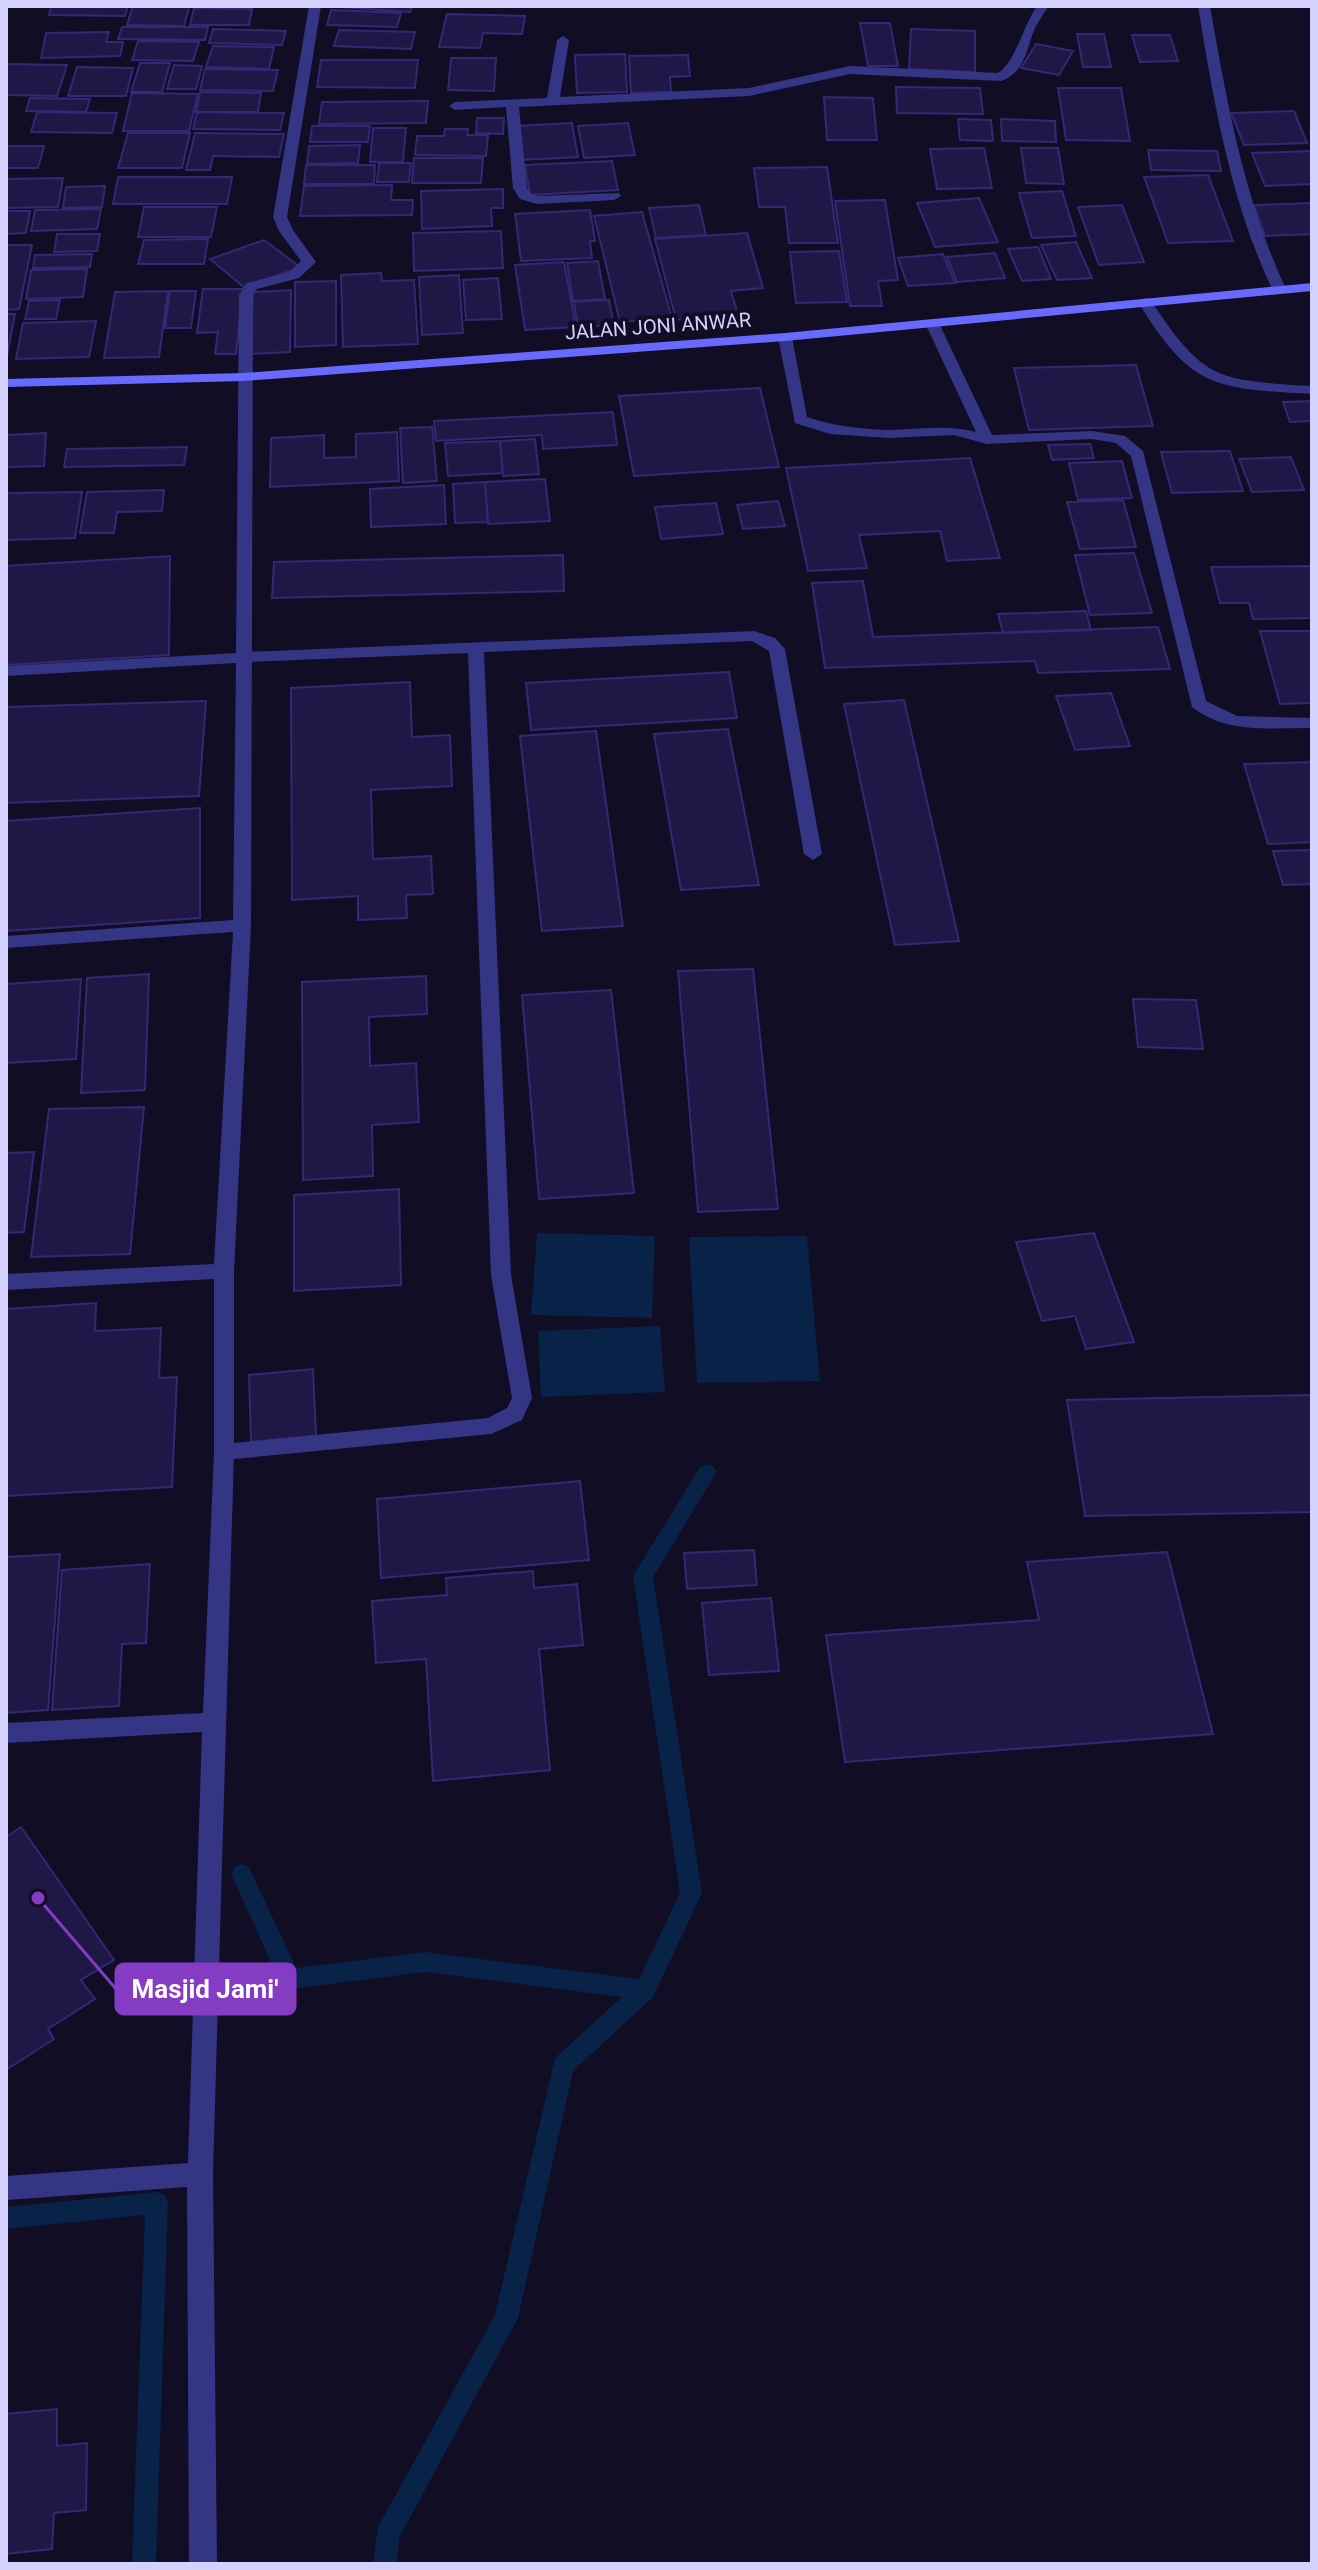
<svg xmlns="http://www.w3.org/2000/svg" width="1318" height="2570" font-family="Roboto,sans-serif">
<style>
.water{fill:#092248}
.lines{fill:none;stroke-linecap:round;stroke-linejoin:round}
.stream{fill:#092248;fill-rule:evenodd}
.building{fill:#1f1846;stroke:#342874;stroke-width:2}
.service{fill:#353586;fill-rule:evenodd}
.minor{fill:#353586;fill-rule:evenodd}
.secondary{fill:#6769ff;fill-rule:evenodd}
.labels{text-anchor:middle;dominant-baseline:central;stroke-width:8;stroke-linejoin:round;paint-order:stroke}
.far-street-label{font-size:20px;fill:#d4d0ff;stroke:#100d24}
.leader{fill:none;stroke:#843cc5;stroke-width:3}
.callout-dot{fill:#843cc5;stroke:#100d24;stroke-width:3}
.callout{fill:#843cc5;stroke:#843cc5;stroke-width:3}
.callout-label{font-size:26px;text-anchor:middle;font-weight:bold;fill:#fff}
</style>
<rect width="100%" height="100%" fill="#100d24"/>
<path class="water" d="M537,1233L655,1236L652,1318L531,1315Z
M807,1236L820,1381L697,1383L689,1237Z
M660,1326L665,1392L541,1397L538,1331Z"/>
<g class="lines">
<path class="stream" d="M707,1464L714,1467L717,1472L653,1577L702,1893L653,1997L573,2071L518,2318L399,2538L397,2564H373L378,2527L495,2315L555,2058L622,1997L425,1972L290,1989L282,1986L231,1874L235,1867L242,1864L249,1867L296,1968L425,1952L639,1979L680,1893L633,1576L700,1467Z
M157,2192L165,2195L168,2203L156,2564H132L145,2215L6,2229V2207Z"/>
</g>
<path class="building" d="M51,6H128L125,16L49,15Z
M133,6L189,7L184,26L127,25Z
M325,6H412L410,12Z
M194,8L252,9L249,25H190Z
M331,10L401,13L397,27L327,25Z
M447,14L525,16L522,34L483,33L480,48L439,47Z
M860,23H890L898,66H868Z
M122,27H208L205,40L118,39Z
M213,29L286,31L282,45L209,43Z
M911,29L975,31V72L909,69Z
M339,30L415,32L411,49L334,46Z
M109,32L106,42H123L120,56L41,58L46,33Z
M1077,34H1104L1111,67H1083Z
M1132,35H1170L1178,61L1140,62Z
M138,41L199,42L193,61L132,60Z
M1036,44L1073,51L1059,75L1021,68Z
M213,46L274,47L269,69L206,67Z
M625,54L627,92L577,93L575,55Z
M688,55L690,76L670,77L671,92L631,93L629,56Z
M451,58H496L494,91L448,90Z
M321,60H418L415,88L317,87Z
M140,63H170L162,92H131Z
M6,64L67,65L57,96L6,95Z
M174,65L202,66L196,89H167Z
M77,67L133,68L126,96H68Z
M205,69L278,70L273,91L200,90Z
M896,87L980,88L983,114L897,113Z
M1058,88H1121L1130,141L1066,140Z
M200,92L261,93L258,112H196Z
M132,93L198,94L189,131H123Z
M824,97L873,98L877,140H827Z
M30,98L90,99L86,112L26,111Z
M428,101L426,123L319,124L322,102Z
M1294,111L1307,143L1244,145L1231,113Z
M37,112L117,113L112,133L31,132Z
M197,112L284,113L280,130L193,129Z
M477,118H504L503,134L476,133Z
M958,119L991,120L993,141L960,140Z
M1001,119L1055,121L1056,142L1002,141Z
M572,123L578,157L522,160L517,126Z
M628,123L635,155L584,158L578,126Z
M312,126H370L368,142H310Z
M373,128H406L403,162H370Z
M445,129H468L467,135H488L486,156L415,155L417,136H444Z
M128,133H190L182,168H118Z
M195,133L284,134L279,157L213,156L210,170H186Z
M360,145L358,163L307,164L309,146Z
M6,146H44L38,168H6Z
M984,148L992,188L937,189L930,149Z
M1021,148H1058L1064,184L1026,183Z
M1148,150L1217,151L1221,171L1151,170Z
M1312,151V184L1265,186L1252,153Z
M414,158H483L481,183H412Z
M612,161L618,190L530,195L525,165Z
M379,163H411L409,182H377Z
M306,165H375L374,184H304Z
M827,167L838,243H789L785,207H759L754,168Z
M1208,175L1233,241L1168,243L1144,177Z
M118,177H232L227,204H113Z
M63,178L58,207L6,208V179Z
M392,185L391,200H413L412,215L300,216L304,186Z
M105,186L102,207L63,208L66,187Z
M503,189V208H491L492,226L422,229L421,191Z
M1062,191L1076,236L1032,238L1019,193Z
M979,198L998,242L935,247L917,203Z
M885,200L898,280L878,281L882,306H850L835,201Z
M1312,203V234L1265,236L1254,205Z
M699,205L706,235L656,238L649,208Z
M1122,205L1144,262L1099,265L1078,207Z
M144,207H217L211,237H138Z
M101,209L97,229L31,231L35,210Z
M590,210L595,241H590L592,258L521,261L515,214Z
M6,211H30L26,233L6,234Z
M642,212L672,318L620,322L594,216Z
M501,231L503,268L414,271L413,233Z
M747,233L763,288L731,291L738,315L676,320L655,239Z
M57,234H100L97,251L54,252Z
M208,239L204,264H138L144,240Z
M264,240L300,267L245,288L210,259Z
M1076,242L1092,278L1057,280L1041,245Z
M6,245H32L19,309L6,310Z
M1038,247L1051,279L1022,281L1008,249Z
M839,251L847,302L796,303L790,252Z
M995,253L1005,278L957,282L947,257Z
M92,254L90,267L33,268L35,255Z
M943,254L955,283L908,286L898,258Z
M598,261L605,299L573,301L567,263Z
M564,262L576,327L525,330L515,265Z
M87,269L83,297L26,299L31,270Z
M381,273L382,281L414,280L418,344L343,347L341,275Z
M459,275L463,333L422,335L419,277Z
M498,278L502,319L466,320L463,280Z
M336,281V345L295,347V282Z
M203,289H243L236,354H215L218,332L197,333Z
M291,290L290,352L251,354L253,292Z
M168,291L159,357L104,358L115,292Z
M170,291H196L191,328H165Z
M60,300L56,319H25L29,301Z
M609,300L614,325L578,327L574,302Z
M6,314H15L6,361Z
M96,321L89,357L16,359L23,323Z
M1136,365L1153,426L1029,430L1014,368Z
M760,388L779,467L634,476L619,396Z
M1312,401V421L1290,422L1283,402Z
M613,412L617,445L543,449L542,435L436,441L434,421Z
M432,427L437,481L403,483L400,428Z
M397,432L399,481L270,487L271,438L324,435V458L356,457V434Z
M46,433L44,466L6,467V435Z
M535,439L539,474L503,476L500,441Z
M500,441L503,473L448,476L445,443Z
M1090,444L1094,458L1052,460L1048,445Z
M187,447L184,465L64,467L67,449Z
M1230,451L1243,491L1172,493L1161,452Z
M1291,457L1304,490L1252,492L1239,459Z
M970,458L1000,558L947,561L940,531L859,535L867,568L808,571L786,468Z
M1122,461L1132,498L1078,500L1069,463Z
M545,479L550,521L488,524L485,482Z
M485,482L488,522L455,523L453,484Z
M444,485L446,524L371,527L370,489Z
M164,490L162,511L117,512L114,533H80L87,492Z
M82,492L75,538L6,540V493Z
M1123,500L1136,547L1080,549L1067,502Z
M778,501L785,526L743,529L737,505Z
M716,503L723,534L661,539L655,507Z
M1134,553L1152,613L1090,615L1075,555Z
M563,555L564,591L272,598L274,562Z
M170,556L169,655L6,665V566Z
M1312,566V618L1253,619L1249,603H1220L1211,567Z
M863,581L873,637L1158,627L1170,669L1038,673L1035,661L825,668L812,583Z
M1086,611L1091,630L1003,633L998,614Z
M1260,631H1312V703L1280,704Z
M729,672L737,718L531,730L526,683Z
M410,682L412,737L450,735L452,786L371,790L373,859L431,856L433,894L406,895L407,918L358,920V896L292,900L291,688Z
M1111,693L1130,746L1075,750L1056,696Z
M904,700L959,941L895,945L844,704Z
M206,701L199,796L6,803V707Z
M728,729L759,885L681,890L654,734Z
M596,731L623,926L542,931L520,736Z
M1312,762V842L1268,844L1244,764Z
M200,808V918L6,931V821Z
M1312,850V884L1283,885L1273,851Z
M753,969L778,1209L698,1212L678,971Z
M149,974L145,1090L81,1093L87,978Z
M426,976L427,1014L369,1017L370,1066L416,1063L419,1122L372,1125L373,1176L303,1180L302,982Z
M81,979L76,1059L6,1063V984Z
M611,990L634,1193L539,1199L522,995Z
M1133,999L1196,1000L1203,1049L1138,1047Z
M144,1107L130,1254L31,1257L49,1109Z
M34,1152L24,1232L6,1233V1153Z
M399,1189L401,1285L294,1291V1195Z
M1094,1233L1134,1342L1086,1349L1075,1316L1042,1321L1016,1242Z
M96,1303L95,1331L161,1328L159,1378L177,1377L172,1487L6,1496V1309Z
M313,1369L316,1436L251,1442L249,1375Z
M1312,1395V1512L1085,1516L1067,1400Z
M580,1481L589,1560L381,1578L377,1499Z
M754,1550L757,1585L687,1589L684,1553Z
M1167,1552L1213,1734L845,1762L826,1635L1039,1620L1027,1562Z
M60,1554L48,1710L6,1713L7,1557Z
M150,1564L146,1643L122,1644L119,1706L52,1710L62,1570Z
M533,1571L534,1588L577,1584L583,1645L539,1649L550,1770L433,1781L426,1659L376,1663L372,1601L447,1595L446,1578Z
M771,1598L779,1671L709,1675L702,1603Z
M21,1827L114,1960L81,1980L95,1999L48,2029L54,2039L6,2070V1837Z
M57,2409V2446L87,2443L86,2510L54,2513L52,2549L6,2554V2414Z"/>
<g class="lines">
<path class="service" d="M1145,298L1150,299C1204,381 1216,380 1312,386V394C1213,388 1192,389 1138,302Z
M932,319L939,323L992,435L1092,431L1125,436L1143,451L1206,701L1237,716L1312,718V728C1270,728 1227,734 1192,707L1131,456L1116,443L1092,439L987,444L954,435L888,438L830,434L795,423L778,337L785,333L792,337L807,417C833,426 860,429 888,430C918,430 946,424 976,432L925,323Z
M754,631L775,638L785,649L822,854L813,860L804,854L769,651L752,641L484,652L511,1275L532,1398L522,1420L491,1434L224,1460L217,1458L214,1452L217,1446L224,1444L488,1418L507,1408L512,1398L491,1275L468,653L246,662L238,657L246,652Z"/>
<path class="minor" d="M309,6H321L287,217L293,230L316,262L299,278L257,289L253,295L251,925L234,1271V1452L213,2174L217,2564H189L187,2187L6,2200V2176L188,2163L202,1732L6,1743V1723L203,1713L214,1452V1279L6,1290V1274L214,1264L233,932L6,948V936L233,920L236,663L6,676V666L236,653L239,295L247,283L289,272L301,261L279,231L273,217Z
M1037,6H1049C1044,13 1039,20 1035,28C1026,49 1026,72 1001,81L850,74L749,96L519,107L527,188L530,193L538,196L619,193L621,196L614,200L537,204L520,199L513,188L506,107L455,110L449,106L455,102L547,98L557,40L563,36L569,40L560,97L749,88L850,66L998,73C1015,63 1023,26 1037,6Z
M1198,6H1210C1227,103 1244,199 1286,289L1284,292L1272,289C1230,199 1214,103 1198,6Z"/>
<path class="secondary" d="M1312,283V291L785,341L244,381L6,387V379L244,373L785,333Z"/>
</g>
<g class="labels">
<g class="far-street-label">
<text transform="translate(658 326) rotate(-4)">JALAN JONI ANWAR</text>
</g>
</g>
<path class="leader" d="M38 1898L116 1989"/>
<circle class="callout-dot" cx="38" cy="1898" r="8"/>
<rect class="callout" x="116" y="1964" width="179" height="50" rx="8"/>
<g class="callout-label">
<text x="205" y="1998">Masjid Jami'</text>
</g>
<rect width="1318" height="2570" fill="none" stroke="#d4d0ff" stroke-width="16"/>
</svg>
